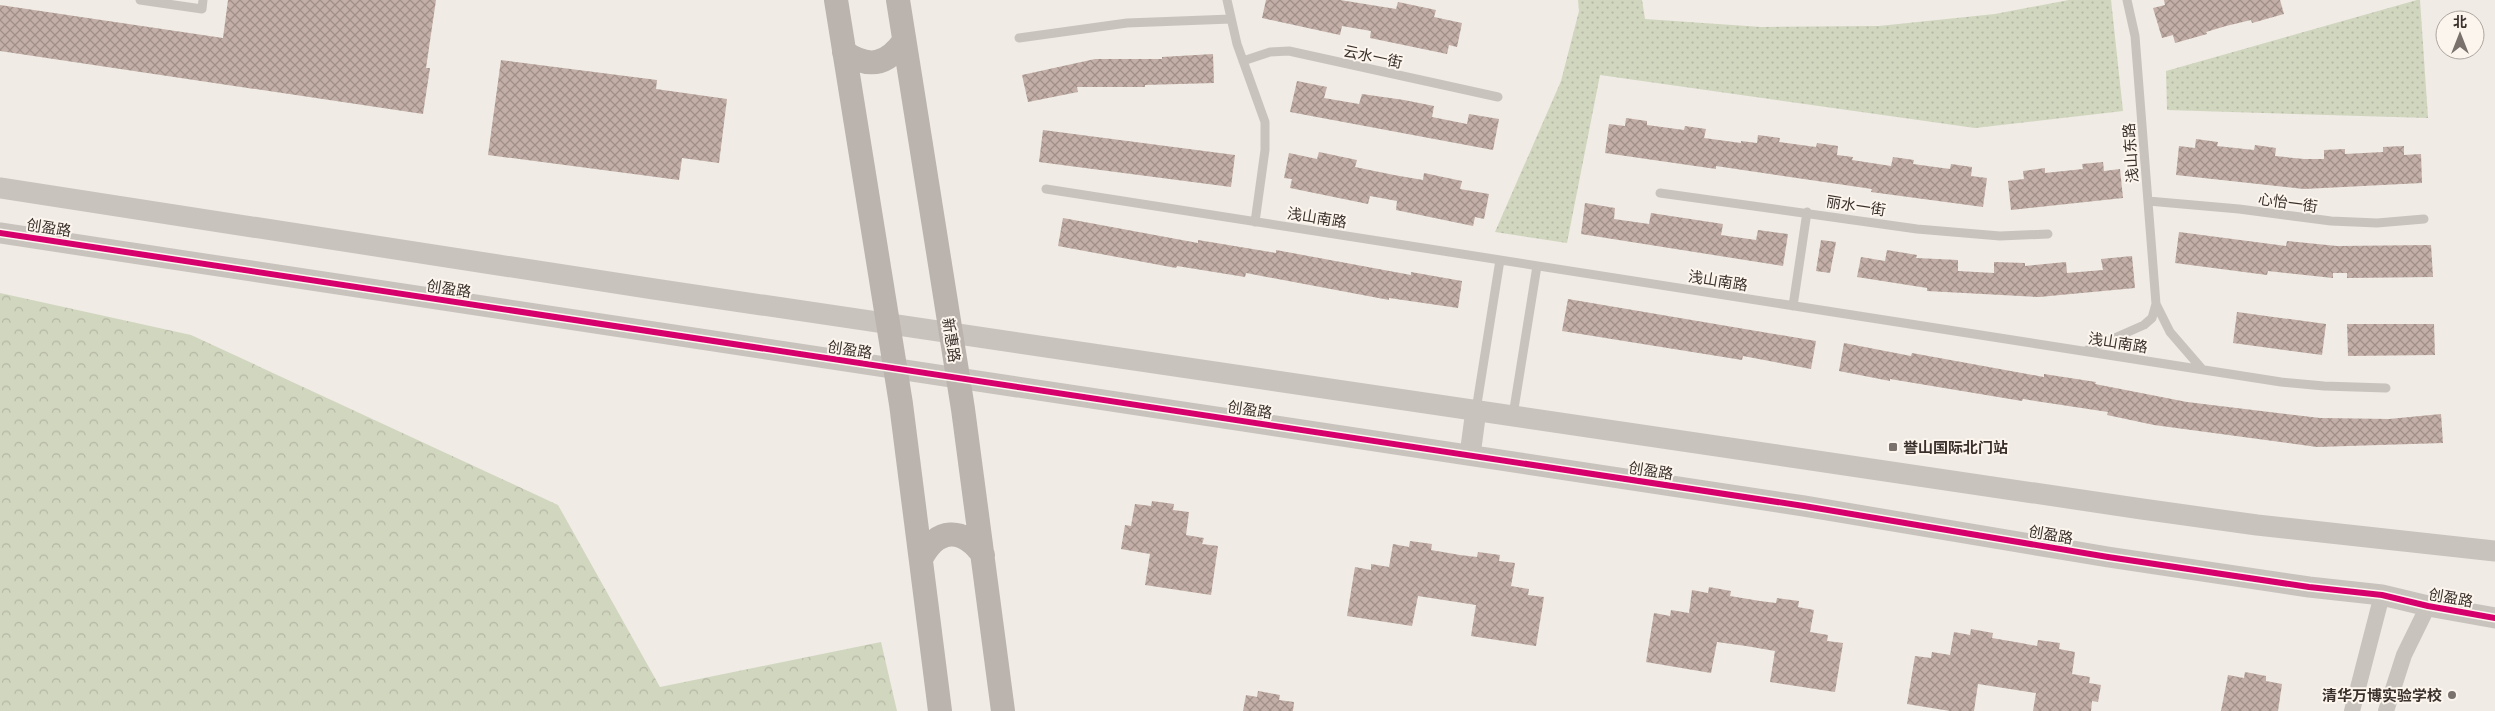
<svg xmlns="http://www.w3.org/2000/svg" width="2495" height="711" font-family="'Open Sans','Noto Sans SC',sans-serif">
<style>
.forest{fill:url(#forest-crowns)}
.garden{fill:url(#garden-dots)}
.building{fill:url(#building-cross-hatch)}
.lines{fill:none;stroke-linecap:round;stroke-linejoin:round}
.service{stroke:#c9c3be;stroke-width:9}
.minor{stroke:#c9c3be;stroke-width:16}
.tertiary{stroke:#c9c3be;stroke-width:21}
.secondary{stroke:#bab3ae;stroke-width:24}
.cycleway-casing{stroke:#fbf5ee;stroke-width:9}
.cycleway{stroke:#d6006c;stroke-width:6}
.poi-dot{fill:#7a716c;stroke:#fbf5ee;stroke-width:2}
.labels{text-anchor:middle;dominant-baseline:central;stroke-width:4;stroke-linejoin:round;paint-order:stroke}
.street-label{font-size:15px;fill:#3b302b;stroke:#fbf5ee}
.poi-label{font-size:15px;font-weight:bold;fill:#3b302b;stroke:#fbf5ee;text-anchor:start}
</style>
<defs>
<pattern id="forest-crowns" width="20" height="18" patternUnits="userSpaceOnUse" patternTransform="scale(1.25)"><rect width="20" height="18" fill="#d1d6bf"/><path d="M2 6a3 3 0 1 1 6 0M12 15a3 3 0 1 1 6 0" fill="none" stroke="#b4b8a4"/></pattern>
<pattern id="garden-dots" width="8" height="8" patternUnits="userSpaceOnUse" patternTransform="scale(1.25)"><rect width="8" height="8" fill="#d1d6bf"/><path d="M2 2h.1M6 6h.1" fill="none" stroke="#b4b8a4" stroke-width="1.8" stroke-linecap="round"/></pattern>
<pattern id="building-cross-hatch" width="8" height="8" patternUnits="userSpaceOnUse" patternTransform="scale(1.25)"><rect width="8" height="8" fill="#c3afa7"/><path d="M0 0l8 8M0 8l8-8" fill="none" stroke="#a08f88"/></pattern>
</defs>
<rect width="100%" height="100%" fill="#f0ebe5"/>
<path class="forest" d="M0,293L191,335L558,505L660,687L881,642L897,711H0Z"/>
<path class="garden" d="M1578,0H1642L1645,19L1761,27L1879,26L1995,14L2069,0H2111L2123,111L1975,128L1600,75L1567,243L1495,232L1561,81L1579,11Z
M2417,0H2420L2428,118L2167,110L2166,71Z"/>
<path class="building" d="M228,0H436L426,68H430L423,114L0,51V5L223,38Z
M1266,0H1340L1396,9L1398,2L1436,10L1434,17L1462,23L1457,47L1449,45L1447,54L1370,38L1371,31L1342,26L1340,35L1262,18Z
M2164,0H2280L2284,14L2252,23L2251,20L2226,26L2206,32L2207,34L2175,43L2173,35L2162,38L2153,8L2165,5Z
M1213,54L1214,83L1145,85V87H1077L1078,92L1028,102L1022,75L1095,59H1162V57Z
M501,60L657,80L656,89L727,99L719,163L682,158L679,180L488,155Z
M1297,81L1327,87L1324,98L1359,104L1362,94L1404,100L1434,106L1432,117L1467,124L1469,114L1499,119L1493,150L1290,112Z
M1626,118L1647,121V125L1684,130L1685,126L1706,129L1704,138L1741,143V141L1757,143L1758,135L1780,138L1779,142L1816,147L1817,143L1838,146L1837,155L1853,157L1852,160L1891,166L1893,157L1914,160L1913,164L1950,169L1951,164L1972,167L1971,176L1987,178L1983,207L1871,192L1872,189L1716,166V169L1605,153L1609,124L1625,126Z
M1043,130L1235,155L1231,187L1039,162Z
M2196,139L2218,142L2217,146L2254,150L2255,145L2276,148L2275,156L2304,159H2324V150L2345,149V154L2383,152V147L2404,146V155L2421,154L2422,183L2304,189L2176,175L2179,146L2195,148Z
M1319,152L1357,160L1355,167L1394,175L1423,180L1424,173L1462,181L1460,189L1489,194L1484,219L1475,217L1473,226L1396,210L1397,201L1370,196L1368,204L1290,188L1292,179L1284,178L1289,153L1317,159Z
M2103,162L2104,171L2120,169L2123,198L2011,210L2008,181L2024,179L2023,171L2045,168V173L2083,169L2082,164Z
M1585,203L1615,208L1614,219L1649,224L1651,213L1723,224L1721,235L1756,240L1758,230L1788,234L1783,266L1581,234Z
M1063,218L1198,243V240L1276,253V250L1411,275V272L1462,281L1458,308L1389,298V300L1246,273L1245,277L1177,266L1176,268L1058,246Z
M2179,232L2286,246L2287,241L2337,246L2431,245L2433,277L2347,278V273H2333V278L2268,271L2267,275L2175,263Z
M1821,240L1836,242L1830,273L1816,271Z
M1887,250L1917,255L1916,258L1958,260V271L1994,273V262L2025,263V266L2066,262L2067,273L2103,270L2101,259L2132,256L2135,288L2039,297L1927,291V288L1857,277L1861,257L1885,261Z
M1568,299L1816,341L1811,369L1743,356L1742,360L1562,331Z
M2237,312L2326,324L2322,355L2233,343Z
M2347,324H2434L2435,355L2348,356Z
M1844,343L1911,356L1912,353L2044,377V374L2096,382L2095,384L2187,402L2320,418L2389,419L2441,414L2443,443L2317,447L2154,425L2107,415L2108,412L2023,399L2022,401L1890,379V381L1839,371Z
M1152,501L1174,504L1173,510L1189,512L1186,535L1204,538L1202,544L1218,546L1211,595L1145,585L1150,554L1121,549L1125,525L1131,526L1135,504L1151,506Z
M1410,541L1432,544L1431,550L1460,555L1477,557L1478,552L1500,555L1499,561L1515,563L1511,586L1529,589L1528,595L1544,597L1536,646L1471,636L1476,605L1418,596L1412,626L1347,616L1355,567L1371,570V564L1389,567L1393,544L1409,547Z
M1709,587L1731,591L1730,596L1760,601L1776,603L1777,598L1799,601L1798,607L1814,610L1810,632L1828,635L1827,641L1843,643L1835,692L1770,682L1775,651L1746,646L1717,642L1711,673L1646,662L1654,613L1670,616L1671,610L1689,613L1692,590L1708,593Z
M1971,629L1993,633L1992,638L2021,643L2037,646L2038,640L2060,643L2059,649L2075,652L2072,674L2090,677L2089,683L2101,685L2098,702L2092,701L2091,711H2033L2036,693L1978,684L1974,711H1950L1907,704L1915,656L1931,658L1932,652L1950,655L1954,632L1970,635Z
M2245,672L2266,676V681L2282,684L2278,711H2221L2228,675L2244,678Z
M1258,691L1280,695L1279,700L1294,702L1293,711H1243L1246,695L1257,697Z"/>
<g class="lines">
<path class="service" d="M140,0L202,9L203,0
M1227,0L1237,44L1265,122V150L1255,222
M1019,38L1127,23L1231,19
M1243,61L1270,52L1289,51L1498,97
M1046,189L2281,382L2324,386L2386,388
M1660,193L1917,229L2000,236L2048,234
M2148,201L2239,209L2331,221L2377,223L2424,219
M2156,304L2170,332L2202,369
M1793,306L1807,212
M2085,351L2144,325L2152,318L2156,304L2135,36L2127,0
M1476,410L1500,260
M1513,415L1537,266"/>
<path class="minor" d="M2352,711L2382,595
M2386,711L2404,655L2428,606"/>
<path class="tertiary" d="M0,188L654,289L2142,509L2257,525L2495,551
M0,233L1804,506L2108,557L2309,587L2382,595L2428,606L2495,618
M1470,455L1476,410"/>
<path class="secondary" d="M836,0L901,404L940,711
M898,0L963,409L1003,711
M844,52C869,69 887,65 904,41
M921,559C937,528 962,526 983,555"/>
<g class="cycleway-casing">
<path id="cycleway" d="M0,233L1804,506L2108,557L2309,587L2382,595L2428,606L2495,618"/>
</g>
<use href="#cycleway" class="cycleway"/>
</g>
<g class="poi-dot">
<rect x="1888" y="442" width="10" height="10" rx="2.5"/>
<circle cx="2452" cy="695" r="5"/>
</g>
<g class="labels">
<g class="street-label">
<text transform="translate(1373 56) rotate(12)">云水一街</text>
<text transform="translate(2130 153) rotate(-94)">浅山东路</text>
<text transform="translate(2288 202) rotate(8)">心怡一街</text>
<text transform="translate(1856 205) rotate(9)">丽水一街</text>
<text transform="translate(1317 217) rotate(9)">浅山南路</text>
<text transform="translate(49 227) rotate(9)">创盈路</text>
<text transform="translate(1718 280) rotate(9)">浅山南路</text>
<text transform="translate(449 288) rotate(9)">创盈路</text>
<text transform="translate(952 340) rotate(81)">新惠路</text>
<text transform="translate(2118 342) rotate(9)">浅山南路</text>
<text transform="translate(850 349) rotate(9)">创盈路</text>
<text transform="translate(1250 409) rotate(9)">创盈路</text>
<text transform="translate(1651 470) rotate(9)">创盈路</text>
<text transform="translate(2051 534) rotate(10)">创盈路</text>
<text transform="translate(2451 597) rotate(10)">创盈路</text>
</g>
<g class="poi-label">
<text x="1903" y="447">誉山国际北门站</text>
<text x="2442" y="695" text-anchor="end">清华万博实验学校</text>
</g>
</g>
<g transform="translate(2460 35)"><circle r="24" fill="#fbf5ee" stroke="#aea6a0"/>
<path d="M0-4L9 19L0 12L-9 19Z" fill="#7a716c"/>
<text y="-8" font-size="14" font-weight="bold" text-anchor="middle" fill="#3b302b">北</text>
</g>
</svg>
